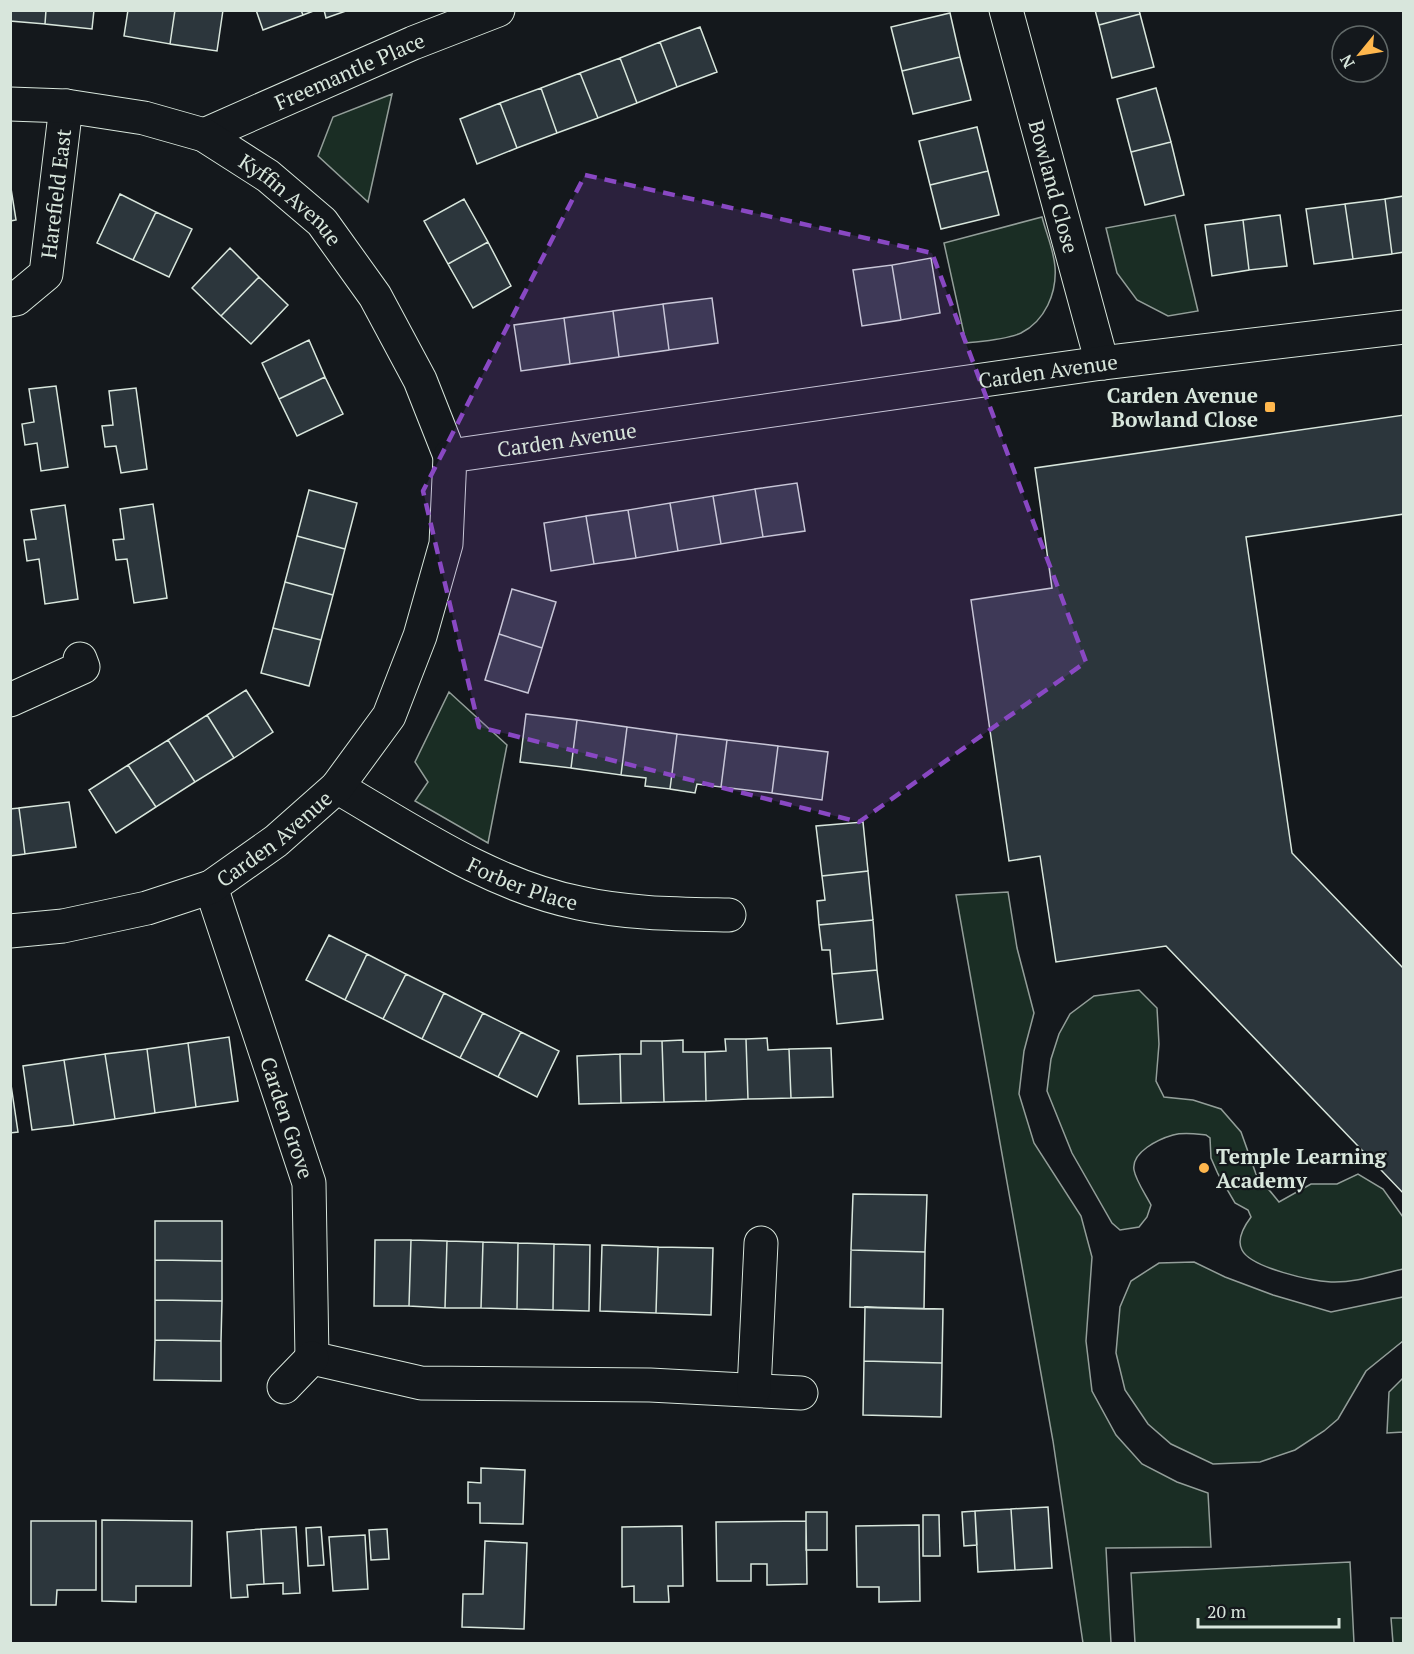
<svg xmlns="http://www.w3.org/2000/svg" width="1414" height="1654" font-family="'PT Serif',serif">
<style>
.green{fill:#1a2d24;stroke:#939e99;stroke-width:1.5}
.building{fill:#2c363c;stroke:#d8e6dc;stroke-width:1.5}
.lines{fill:none;stroke-linecap:round;stroke-linejoin:round}
.street-casing{stroke:#d8e6dc;stroke-width:35}
.secondary-casing{stroke:#d8e6dc;stroke-width:35}
.street{stroke:#14181c;stroke-width:33}
.secondary{stroke:#14181c;stroke-width:33}
.marked{fill:#8948c3;fill-opacity:0.2;stroke:#8948c3;stroke-width:4.5;stroke-dasharray:12 8;stroke-linejoin:round}
.poi-dot{fill:#ffb74d;stroke:#14181c;stroke-width:2}
.labels{text-anchor:middle;dominant-baseline:central;stroke-width:4.5;stroke-linejoin:round;paint-order:stroke}
.street-label{font-size:21px;fill:#d8e6dc;stroke:#14181c}
.poi-label{font-size:21px;font-weight:bold;fill:#d8e6dc;stroke:#14181c;text-anchor:end}
</style>
<rect width="100%" height="100%" fill="#14181c"/>
<path class="green" d="M392,94L368,202L318,156L333,117Z
M1175,215L1198,311L1168,316L1137,300L1117,273L1106,228Z
M1042,217C1046,233 1054,251 1055,267C1057,293 1045,321 1021,333C1005,340 983,341 966,343L944,243Z
M449,692L507,745L488,843L415,801L428,782L415,762Z
M1008,892L1017,948L1034,1013L1024,1051L1019,1094L1034,1143L1081,1216L1092,1257L1086,1341L1092,1391L1116,1435L1142,1464L1177,1482L1208,1493L1211,1547L1106,1548L1111,1643H1083L1053,1441L956,895Z
M1139,990L1157,1008L1159,1044L1156,1081L1164,1097L1193,1100L1221,1109L1241,1132L1256,1174L1279,1202L1311,1184H1337L1358,1174L1383,1189L1403,1217V1269C1380,1274 1356,1283 1331,1282C1312,1281 1251,1268 1242,1250C1236,1239 1245,1225 1251,1217L1248,1210L1235,1203L1218,1174L1211,1158L1210,1138L1206,1135C1196,1134 1184,1132 1173,1135C1159,1139 1131,1152 1134,1170C1136,1181 1146,1195 1151,1205L1147,1217L1139,1227L1120,1230L1112,1223L1072,1153L1047,1091L1051,1059L1059,1034L1070,1014L1094,996Z
M1194,1262L1225,1277L1273,1295L1331,1312L1403,1297V1341L1366,1371L1338,1419L1324,1431L1295,1450L1260,1462L1213,1464L1171,1444L1148,1424L1125,1390L1116,1353L1120,1307L1131,1281L1159,1263Z
M1403,1378V1432L1387,1433L1389,1392Z
M1350,1562L1354,1643H1135L1131,1573Z
M1391,1618H1403V1643H1393Z"/>
<path class="building" d="M10,10H46L45,24L10,21Z
M46,10H94L92,29L45,24Z
M128,10H175L170,44L124,36Z
M175,10H223L217,51L170,44Z
M256,10H301L303,15L263,30Z
M301,10H316L303,15Z
M324,10H346V11L326,18Z
M1095,10H1139L1140,14L1099,25Z
M950,13L960,57L902,71L891,27Z
M1140,14L1154,67L1112,78L1099,25Z
M700,27L717,72L677,87L660,42Z
M660,42L677,87L637,103L620,58Z
M960,57L971,100L913,114L902,71Z
M620,58L637,103L598,118L580,73Z
M580,73L598,118L557,133L541,88Z
M541,88L557,133L517,148L500,103Z
M1156,88L1171,142L1131,152L1117,99Z
M500,103L517,148L477,164L460,119Z
M977,127L988,171L930,185L919,141Z
M1171,142L1184,195L1145,205L1131,152Z
M988,171L999,215L941,229L930,185Z
M10,182L16,220L10,221Z
M120,194L156,212L133,260L97,243Z
M1404,196V252L1392,254L1385,199Z
M464,199L488,242L448,264L424,221Z
M1385,199L1392,254L1353,259L1345,204Z
M1345,204L1353,259L1314,264L1306,209Z
M156,212L192,229L169,277L133,260Z
M1280,215L1287,266L1249,270L1243,220Z
M1243,220L1249,270L1212,276L1205,225Z
M488,242L511,286L473,308L448,264Z
M230,248L259,277L221,316L192,288Z
M931,258L940,313L901,320L892,265Z
M892,265L901,320L862,326L853,270Z
M259,277L288,305L251,344L221,316Z
M712,298L718,343L669,350L663,304Z
M663,304L669,350L619,357L613,311Z
M613,311L619,357L570,364L564,318Z
M564,318L570,364L521,371L514,325Z
M309,340L325,377L279,399L262,363Z
M325,377L343,414L297,436L279,399Z
M56,386L68,467L41,471L37,443L25,445L22,424L34,422L29,389Z
M136,388L147,469L121,473L116,446L105,447L102,426L113,425L109,391Z
M1404,415V514L1246,537L1292,853L1404,969V1194L1166,946L1056,962L1040,856L1009,861L971,600L1052,588L1035,468Z
M797,483L805,531L763,537L755,489Z
M755,489L763,537L721,544L713,496Z
M309,490L357,503L345,549L297,536Z
M713,496L721,544L678,551L670,503Z
M670,503L678,551L636,558L628,510Z
M153,504L167,598L134,603L127,559L116,560L113,540L124,539L120,509Z
M65,505L78,599L45,604L39,559L27,561L24,540L36,539L31,510Z
M628,510L636,558L594,564L586,516Z
M586,516L594,564L551,571L544,523Z
M297,536L345,549L333,595L285,582Z
M285,582L333,595L321,640L273,628Z
M512,589L556,602L542,648L499,634Z
M273,628L321,640L309,686L261,673Z
M499,634L542,648L528,693L485,680Z
M246,690L273,732L234,758L207,715Z
M526,714L577,720L571,768L520,762Z
M207,715L234,758L195,782L168,740Z
M577,720L627,727L621,775L571,768Z
M627,727L677,734L670,789L645,786L646,778L621,775Z
M677,734L727,740L721,787L697,784L695,793L670,789Z
M168,740L195,782L156,807L128,765Z
M727,740L778,746L772,793L721,787Z
M778,746L828,752L822,800L772,793Z
M128,765L156,807L116,833L89,790Z
M69,802L76,847L25,854L19,808Z
M19,808L25,854L10,856V809Z
M863,822L868,871L822,876L816,826Z
M868,871L873,920L819,925L817,901L825,900L822,876Z
M873,920L877,970L832,974L830,950H822L819,925Z
M329,935L367,954L345,1000L306,980Z
M367,954L406,974L383,1019L345,1000Z
M877,970L883,1019L837,1024L832,974Z
M406,974L444,993L422,1039L383,1019Z
M444,993L483,1013L460,1058L422,1039Z
M483,1013L521,1032L498,1077L460,1058Z
M521,1032L559,1051L537,1097L498,1077Z
M229,1037L238,1101L196,1107L188,1043Z
M767,1038L768,1050L789,1049L791,1098L748,1099L746,1039Z
M725,1039H746L748,1099L706,1101L705,1052L726,1051Z
M683,1040V1052H705L706,1101L664,1102L662,1041Z
M641,1041H662L664,1102L621,1103L620,1054H641Z
M188,1043L196,1107L155,1113L147,1049Z
M831,1048L833,1097L791,1098L789,1049Z
M147,1049L155,1113L115,1119L105,1054Z
M105,1054L115,1119L74,1125L64,1060Z
M620,1054L621,1103L579,1104L577,1056Z
M64,1060L74,1125L32,1130L23,1066Z
M10,1078L18,1132L10,1133Z
M853,1194L927,1195L925,1252L851,1250Z
M155,1221H222V1261L155,1260Z
M375,1240H411L409,1306H374Z
M411,1240L447,1241L445,1308L409,1306Z
M447,1241L483,1242L481,1308H445Z
M483,1242L518,1243L517,1309L481,1308Z
M518,1243L554,1244L553,1310L517,1309Z
M554,1244L590,1245L589,1311L553,1310Z
M602,1245L658,1247L656,1313L600,1311Z
M658,1247L713,1248L711,1315L656,1313Z
M851,1250L925,1252L924,1309L850,1307Z
M155,1260L222,1261V1301L155,1300Z
M155,1300L222,1301L221,1341L155,1340Z
M865,1307L943,1309L942,1363L864,1361Z
M155,1340L221,1341V1381L154,1380Z
M864,1361L942,1363L941,1417L863,1415Z
M481,1468L525,1470L523,1524L480,1523V1503H468V1482L481,1483Z
M1048,1507L1052,1568L1015,1570L1011,1509Z
M1011,1509L1015,1570L978,1572L975,1511Z
M975,1511L977,1545L964,1546L962,1512Z
M806,1512H827V1550H806Z
M923,1515H939L940,1556H923Z
M102,1520L192,1521L191,1586H136V1602L102,1601Z
M31,1521H96V1590H57L56,1605H31Z
M806,1521L807,1584L767,1585V1564H751V1581H717L716,1522Z
M919,1525L920,1601L879,1602V1587H857L856,1526Z
M682,1526L683,1586H668L669,1602H634V1586L622,1587V1527Z
M296,1527L300,1593L283,1594V1583L264,1584L261,1529Z
M321,1527L324,1565L308,1566L306,1528Z
M261,1529L264,1584L247,1585L248,1597L231,1598L227,1532Z
M387,1529L389,1559L371,1560L369,1530Z
M365,1535L368,1589L333,1591L329,1537Z
M485,1541L527,1543L524,1629L462,1627L463,1594H483Z"/>
<g class="lines">
<g class="street-casing">
<g id="street">
<path id="s1" d="M1006,10L1102,363"/>
<path id="s2" d="M204,135L413,43L498,10"/>
<path id="s3" d="M10,300L16,299L46,274L66,106"/>
<path d="M10,700L83,667L80,659"/>
<path id="s4" d="M337,787C414,832 491,885 579,903C629,914 679,914 729,915"/>
<path id="s5" d="M211,887L309,1183L312,1358L421,1383L650,1385L801,1393"/>
<path d="M284,1387L312,1358"/>
<path d="M754,1390L761,1243"/>
</g>
</g>
<g class="secondary-casing">
<g id="secondary">
<path id="s6" d="M10,104L66,106L144,118L204,135L268,176L322,222L375,296L420,380L450,456"/>
<path id="s7" d="M10,931L63,926L147,908L211,887L276,841L337,787L389,716L420,636L446,544L450,456L1102,363L1404,327"/>
</g>
</g>
<use href="#street" class="street"/>
<use href="#secondary" class="secondary"/>
</g>
<path class="marked" d="M585,175L932,253L1086,662L859,822L479,727L423,491Z"/>
<g class="poi-dot">
<rect x="1264" y="401" width="12" height="12" rx="3"/>
<circle cx="1204" cy="1168" r="6"/>
</g>
<g class="labels">
<g class="street-label">
<text stroke="none"><textPath href="#s2" startOffset="159">Freemantle Place</textPath></text>
<text stroke="none"><textPath href="#s1" startOffset="183">Bowland Close</textPath></text>
<text stroke="none"><textPath href="#s3" startOffset="126">Harefield East</textPath></text>
<text stroke="none"><textPath href="#s6" startOffset="306">Kyffin Avenue</textPath></text>
<text stroke="none"><textPath href="#s7" startOffset="1329">Carden Avenue</textPath></text>
<text stroke="none"><textPath href="#s7" startOffset="843">Carden Avenue</textPath></text>
<text stroke="none"><textPath href="#s7" startOffset="286">Carden Avenue</textPath></text>
<text stroke="none"><textPath href="#s4" startOffset="210">Forber Place</textPath></text>
<text stroke="none"><textPath href="#s5" startOffset="243">Carden Grove</textPath></text>
</g>
<g class="poi-label">
<text x="1258" y="395">Carden Avenue<tspan x="1258" dy="24">Bowland Close</tspan></text>
<text x="1216" y="1156" text-anchor="start">Temple Learning<tspan x="1216" dy="24">Academy</tspan></text>
</g>
</g>
<rect width="1414" height="1654" fill="none" stroke="#d8e6dc" stroke-width="24"/>
<g transform="translate(1360 54) rotate(240)"><circle r="28" fill="#14181c" stroke="#626a69" stroke-width="1.5"/>
<path d="M0-4.5L10 22L0 15L-10 22Z" fill="#ffb74d"/>
<text y="-9" font-size="16" font-weight="bold" text-anchor="middle" fill="#d8e6dc">N</text>
</g>
<path d="M1198 1618v9h141v-9" fill="none" stroke="#d8e6dc" stroke-width="3"/>
<text x="1207" y="1618" font-size="18" fill="#d8e6dc" stroke="#14181c" stroke-width="4.5" paint-order="stroke">20 m</text>
</svg>
